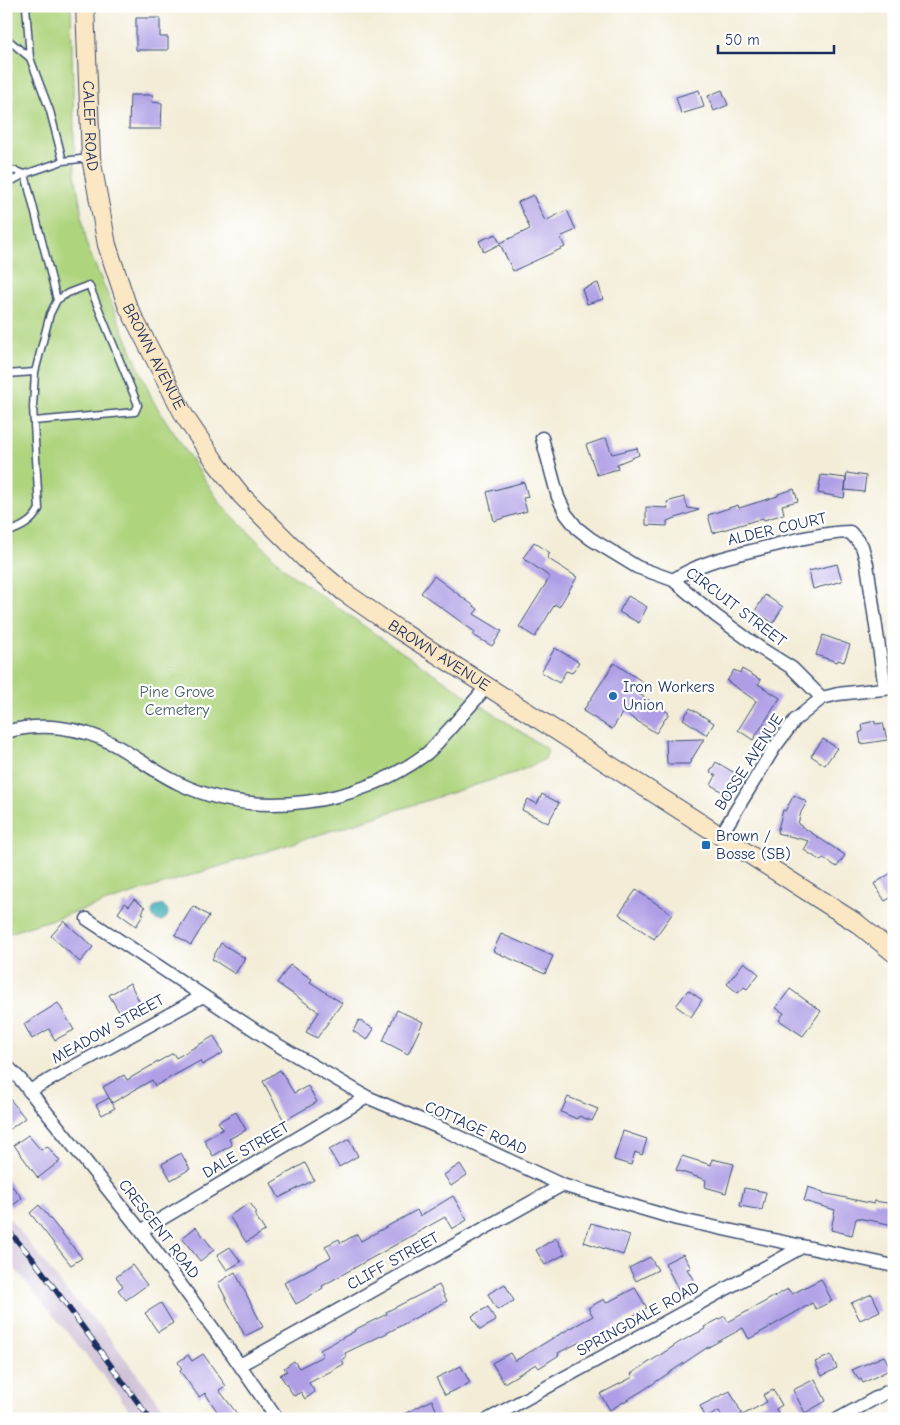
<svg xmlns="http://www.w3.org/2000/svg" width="900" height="1425" font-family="'Comic Neue',sans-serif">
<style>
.industrial{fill:#ccbed4}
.green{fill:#afd47e;stroke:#65826e}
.water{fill:#3eafb7;stroke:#2c6f8a}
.building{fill:#af9ee5}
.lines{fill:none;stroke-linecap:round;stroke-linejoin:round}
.lane-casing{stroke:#3b4c70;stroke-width:9}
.street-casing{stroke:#3b4c70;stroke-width:15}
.secondary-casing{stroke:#3b4c70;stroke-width:20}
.lane{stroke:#fff;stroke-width:6}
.street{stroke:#fff;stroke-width:12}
.secondary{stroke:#fbe7c3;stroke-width:18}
.rail-casing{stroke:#1b2f5e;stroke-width:5.5}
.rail{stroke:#fff;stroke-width:4;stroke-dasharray:11;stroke-linecap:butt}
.poi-dot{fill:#1f6fb2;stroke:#fff;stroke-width:2}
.labels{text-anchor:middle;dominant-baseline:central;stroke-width:4.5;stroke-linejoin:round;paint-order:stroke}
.street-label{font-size:16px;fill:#1b2f5e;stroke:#fff}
.poi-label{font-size:16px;fill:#1b2f5e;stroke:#fff;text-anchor:start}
.park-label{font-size:16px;fill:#476168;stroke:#fff}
</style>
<rect width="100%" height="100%" fill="#fff"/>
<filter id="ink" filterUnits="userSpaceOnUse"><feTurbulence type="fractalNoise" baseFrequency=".02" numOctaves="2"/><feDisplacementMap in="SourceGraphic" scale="10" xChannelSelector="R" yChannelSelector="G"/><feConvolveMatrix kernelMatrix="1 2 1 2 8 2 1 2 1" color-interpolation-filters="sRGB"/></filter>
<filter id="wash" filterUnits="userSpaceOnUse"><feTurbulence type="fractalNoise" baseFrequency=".0096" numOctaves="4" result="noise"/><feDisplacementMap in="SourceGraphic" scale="20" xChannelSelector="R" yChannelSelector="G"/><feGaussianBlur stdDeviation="1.12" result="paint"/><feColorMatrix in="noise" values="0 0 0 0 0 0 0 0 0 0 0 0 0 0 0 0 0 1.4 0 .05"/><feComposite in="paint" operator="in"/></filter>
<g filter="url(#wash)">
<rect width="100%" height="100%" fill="#f3edd8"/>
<path class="industrial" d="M6,1214L67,1292L103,1329L171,1419H135L118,1394L6,1258Z"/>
<path class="green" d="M6,6H71L75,173L87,246L153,401L220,503L289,573L381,638L548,750L545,759L520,771L6,934Z"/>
<path class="water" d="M152 913a8 8 0 1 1 16 0a8 8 0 1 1-16 0Z"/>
<g id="blocks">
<path class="building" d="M136,18H160V37H168V50H136Z
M699,90L704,107L681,114L676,97Z
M722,90L728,105L714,111L708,96Z
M130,95H153L152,102L162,103L161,129H129Z
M533,195L545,221L567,210L576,230L560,237L565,247L513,271L500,244L484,252L479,241L496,234L500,243L530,229L518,202Z
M598,283L603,299L587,304L582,289Z
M606,438L612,454L637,448L639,455L617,464L618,469L597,475L586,445Z
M847,473L866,476L864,492L845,490Z
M821,475L846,478L844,498L818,493Z
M524,482L528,497L523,498L527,511L494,521L487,492Z
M794,489L798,501L782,505L784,514L764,520L763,518L713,533L708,515L738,505L739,508L778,496V494Z
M684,497L688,508L699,510L667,521V526L646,525V507L668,508L667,502Z
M534,542L550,553L547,558L577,577L559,607L555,604L535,637L519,627L550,577L523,558Z
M837,564L842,581L813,589L809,571Z
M434,576L478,609L474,614L502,631L492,646L473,635L475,632L421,593Z
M765,595L783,607L773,623L755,611Z
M628,596L647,607L639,623L619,612Z
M823,635L850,645L844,662L838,660L837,662L816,655Z
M555,648L579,662L572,673L566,671L559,683L541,672Z
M614,663L643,682L636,692L669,713L656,733L623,712L612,729L583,711Z
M742,669L761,680L758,684L780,698L753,740L738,730L756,701L727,681L734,670L740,673Z
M690,708L714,723L707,735L683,719Z
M875,721V724L883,723L887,740L861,744L859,733L863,731L862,724Z
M704,739L689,764H667L666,740Z
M823,739L837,748L825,765L811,756Z
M716,762L740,776L729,796L711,785L716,776L710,772Z
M542,794L559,803L548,823L522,810L528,799L537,804Z
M794,795L807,802L801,812L798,824L845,855L837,867L823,858L821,861L804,850L809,841L777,833L783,810L785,811Z
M894,871V896L885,901L874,884Z
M636,890L672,914L654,939L619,914Z
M134,899L145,907L142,913L144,914L136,926L118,913L125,903L129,906Z
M193,906L209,916L191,945L175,935Z
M64,921L93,947L80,962L51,936Z
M501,934L553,956L545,974L493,951Z
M221,943L245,958L235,974L212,959Z
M744,962L759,974L747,989L744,987L738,993L727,984Z
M290,965L312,979L310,982L342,1003L317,1038L306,1032L319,1012L277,983Z
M130,983L140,1003L120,1013L109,995Z
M790,989L821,1011L803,1036L779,1020L784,1013L776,1008Z
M688,990L702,1000L691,1017L676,1006Z
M58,1003L74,1030L55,1040L49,1029L32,1039L24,1024Z
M397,1010L423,1022L408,1054L383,1041Z
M359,1020L374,1029L367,1040L353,1031Z
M214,1036L223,1053L202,1065L200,1061L155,1086L152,1080L112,1103L103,1087L124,1075L127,1080L173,1053L176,1058Z
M280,1070L294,1093L308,1086L317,1102L284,1121L263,1081Z
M6,1094L25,1118L6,1132Z
M568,1097L598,1109L592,1121L579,1116L577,1119L561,1112Z
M109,1098L115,1108L102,1115L96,1105Z
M236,1112L246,1130L229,1139L232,1145L213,1156L204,1140L223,1129L218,1122Z
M623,1131L647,1139L642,1155L635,1152L631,1165L614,1160Z
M28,1135L41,1150L47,1146L60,1161L38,1178L14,1145Z
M349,1139L358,1156L339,1167L329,1150Z
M181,1153L190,1169L171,1180L162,1164Z
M682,1156L711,1165L712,1159L734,1164L726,1193L705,1187L706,1180L676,1170Z
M305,1163L314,1180L279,1198L271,1183Z
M460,1164L467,1175L451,1186L444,1175Z
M6,1179L22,1198L11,1207L6,1200Z
M808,1187L823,1192V1193L874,1204V1201L894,1204V1225L858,1218L856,1219L852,1235L831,1230L835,1210L804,1201Z
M744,1188L766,1192L762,1210L740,1206Z
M453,1196L467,1220L452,1229L445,1217L322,1286L323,1288L296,1304L284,1283L331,1257L325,1246L339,1239L341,1243L357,1234L361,1241L417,1210L420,1216Z
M250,1203L257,1213L255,1215L265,1231L246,1242L229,1216Z
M39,1205L82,1258L71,1265L30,1213Z
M591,1223L630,1235L623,1255L584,1242Z
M196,1227L214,1250L200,1261L182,1238Z
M556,1238L565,1254L545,1265L536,1250Z
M230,1247L241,1262L227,1270L217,1255Z
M683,1254L691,1268L687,1269L698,1288L682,1297L665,1263Z
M650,1257L658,1270L636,1281L629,1268Z
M132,1265L147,1285L126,1300L118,1290L123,1286L116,1277Z
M235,1272L263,1327L245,1336L218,1283Z
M821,1279L832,1301L816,1309L812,1303L749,1339L743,1328L705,1349L642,1391L610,1410L600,1394L633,1377L631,1374L680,1342L705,1329L704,1327L725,1316L728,1322L788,1289L792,1294Z
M505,1284L514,1301L497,1310L488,1294Z
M439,1285L447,1301L385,1334L345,1353L347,1357L342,1360L344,1364L309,1383L315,1392L305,1399L301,1392L294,1396L280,1375L287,1371L284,1368L294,1361L299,1368L323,1356L320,1350L355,1331L354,1330L387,1314L386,1312Z
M635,1288L647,1308L595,1337L594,1335L558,1353L559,1355L539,1368L536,1364L504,1383L492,1363L510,1353L515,1361L553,1338L593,1316L588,1308L604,1299L606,1303Z
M872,1294L880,1311L860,1320L851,1303Z
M161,1303L173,1323L158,1332L145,1313Z
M488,1307L496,1321L480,1330L472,1316Z
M203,1354L226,1386L219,1390L241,1419H222L205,1393L199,1397L180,1371L182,1369L178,1362L188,1355L192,1361Z
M831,1355L837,1368L822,1376L815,1362Z
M884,1356L891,1369L863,1383L861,1379L859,1380L852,1370Z
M461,1366L470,1383L445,1395L436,1378Z
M815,1379L826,1401L805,1413L793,1390Z
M773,1390L782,1405L776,1409L781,1419H735L767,1402L763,1395Z
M730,1391L742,1414L734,1419H723L719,1411L706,1418L700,1406Z
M432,1400L440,1419H394Z"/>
</g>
</g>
<g filter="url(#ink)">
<use href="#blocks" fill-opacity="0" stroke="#3b4c70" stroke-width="1"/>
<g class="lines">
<g class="lane-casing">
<path id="lane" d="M26,6L30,58
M6,38L30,58L50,111L63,161L25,174L9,169L6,166
M63,161L89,158
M6,184L25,174L57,300
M6,374L35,372
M6,533C20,528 32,523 39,509L33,407L35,372L50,314L57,300L68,293L89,285L138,405L135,412L34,421"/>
</g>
<g class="street-casing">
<path id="street" d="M542,438L558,497L566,514L577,528L591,539L637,567L673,580L716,616L760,648L792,668L822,698
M673,580C698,563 726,557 755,550C786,542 818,533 850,532L862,546L867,564L885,689
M6,732C41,722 81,727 113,744C135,756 155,772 178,783C257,821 357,805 426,754C434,748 440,739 447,732C460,717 474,702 487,686
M721,835L774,748L795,720L822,698L838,694L892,688
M87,919L276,1044L367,1097L440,1128L562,1185L677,1219L894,1266
M6,1065L20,1079L141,1231L232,1354L277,1419
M29,1091L203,996
M141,1231L367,1097
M240,1365L562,1185
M489,1419L802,1247
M838,1419L894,1388"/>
</g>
<g class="secondary-casing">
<g id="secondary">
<path id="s1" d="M85,6L91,158L107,245L127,305L185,417L216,463L242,496L305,559L344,592L396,628L858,924L894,953"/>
</g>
</g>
<use href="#lane" class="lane"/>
<use href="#street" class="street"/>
<use href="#secondary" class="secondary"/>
<g class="rail-casing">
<path id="rail" d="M6,1228L33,1259L150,1419"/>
</g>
<use href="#rail" class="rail"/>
</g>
</g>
<g class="poi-dot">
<circle cx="613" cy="696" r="5"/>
<rect x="701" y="840" width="10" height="10" rx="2.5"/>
</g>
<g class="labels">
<g class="street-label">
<text stroke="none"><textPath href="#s1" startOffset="120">CALEF ROAD</textPath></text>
<text stroke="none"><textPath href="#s1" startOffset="362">BROWN AVENUE</textPath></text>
<text transform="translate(777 529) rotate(-13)">ALDER COURT</text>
<text transform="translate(736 607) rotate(37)">CIRCUIT STREET</text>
<text stroke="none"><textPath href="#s1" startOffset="782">BROWN AVENUE</textPath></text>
<text transform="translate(749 762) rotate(-57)">BOSSE AVENUE</text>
<text transform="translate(108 1029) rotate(-29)">MEADOW STREET</text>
<text transform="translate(476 1128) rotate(24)">COTTAGE ROAD</text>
<text transform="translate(246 1150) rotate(-30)">DALE STREET</text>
<text transform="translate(159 1229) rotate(52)">CRESCENT ROAD</text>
<text transform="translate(393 1261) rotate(-29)">CLIFF STREET</text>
<text transform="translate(638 1319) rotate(-29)">SPRINGDALE ROAD</text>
</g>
<g class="poi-label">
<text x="623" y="687">Iron Workers<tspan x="623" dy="18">Union</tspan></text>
<text x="716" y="836">Brown /<tspan x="716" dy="18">Bosse (SB)</tspan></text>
</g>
<g class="park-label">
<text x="177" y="692">Pine Grove<tspan x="177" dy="18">Cemetery</tspan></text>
</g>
</g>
<rect width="900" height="1425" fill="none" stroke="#fff" stroke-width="25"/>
<path d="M718 45v8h116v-8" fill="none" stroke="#1b2f5e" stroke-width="2.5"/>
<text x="725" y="45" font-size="15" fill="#1b2f5e" stroke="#ffffff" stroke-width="4" paint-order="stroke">50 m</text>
</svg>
